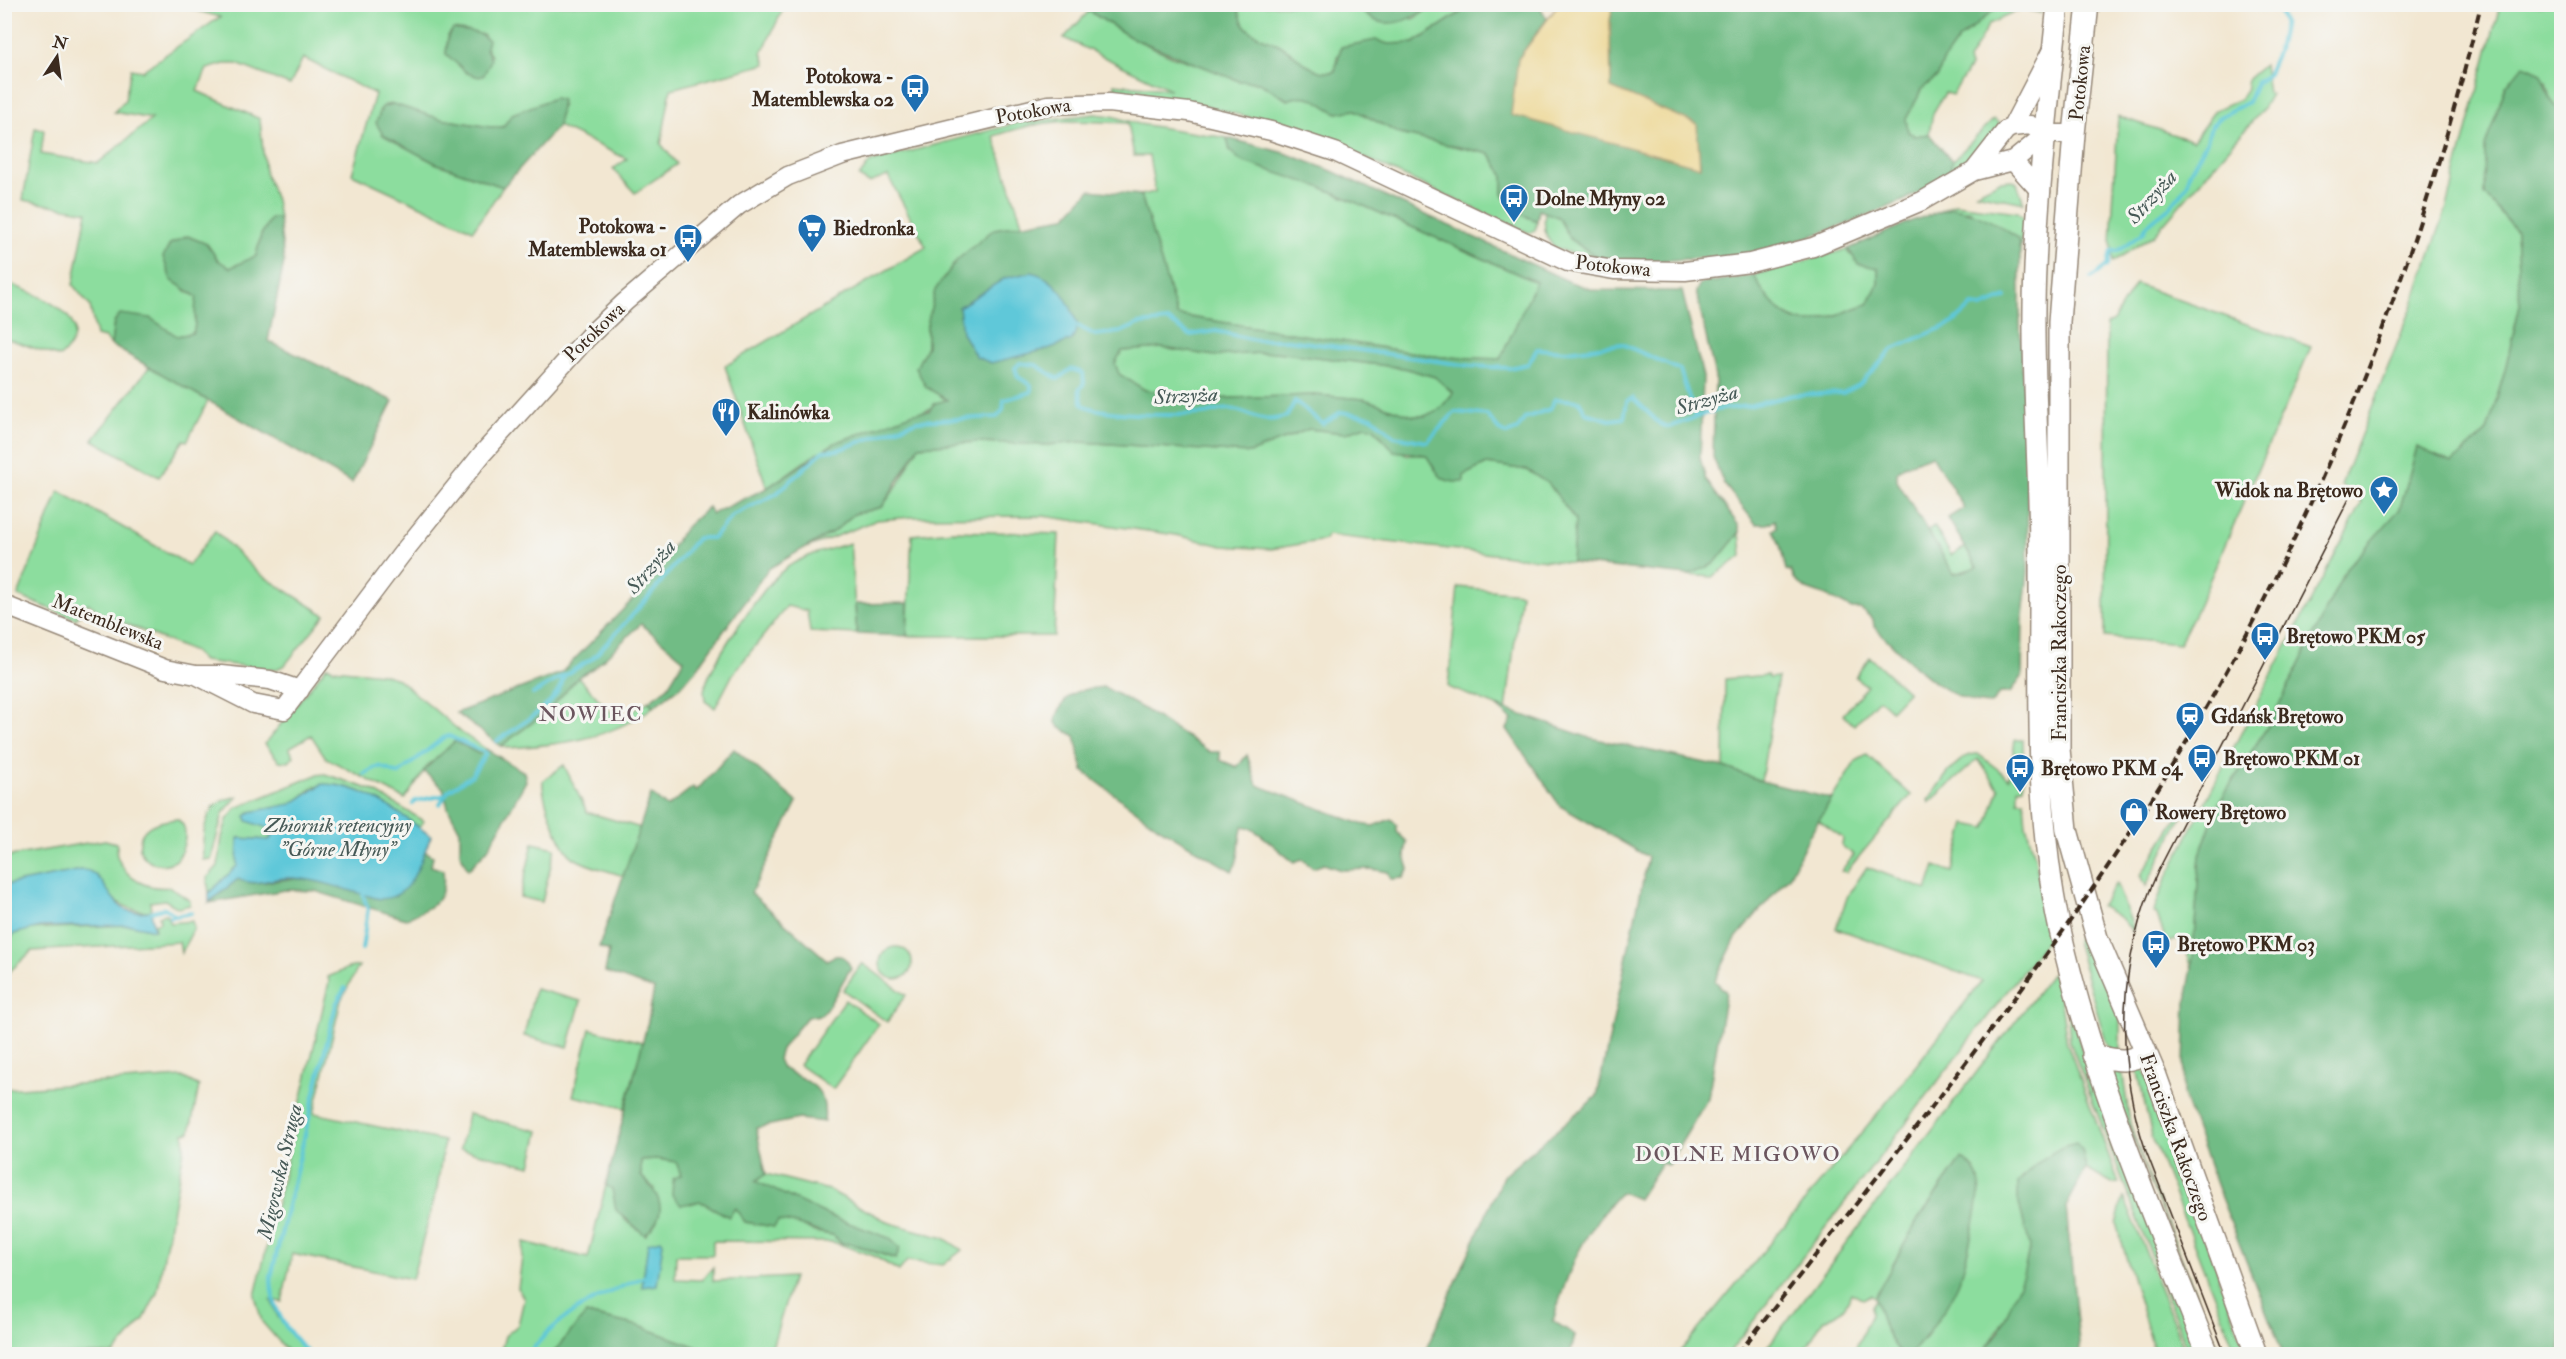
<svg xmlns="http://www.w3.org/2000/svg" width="2566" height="1359" font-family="'IM FELL Double Pica',serif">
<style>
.green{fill:#8cdd9e;stroke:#64845e;stroke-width:1.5;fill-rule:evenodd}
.forest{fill:#71bc85;stroke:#567352;stroke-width:1.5;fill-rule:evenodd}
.sand{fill:#eeda9e;stroke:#94825e;stroke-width:1.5}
.water{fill:#5ec8d9;stroke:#4c797c;stroke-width:1.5}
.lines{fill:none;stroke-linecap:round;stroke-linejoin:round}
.stream{stroke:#5ec8d9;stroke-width:4}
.tertiary-casing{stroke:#968878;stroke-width:21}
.secondary-casing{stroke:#968878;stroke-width:24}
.tertiary{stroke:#fff;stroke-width:18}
.secondary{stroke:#fff;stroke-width:21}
.tram{stroke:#3b2a1e;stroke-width:1.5}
.rail{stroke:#3b2a1e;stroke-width:4;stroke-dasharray:9 4.5;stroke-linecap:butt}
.labels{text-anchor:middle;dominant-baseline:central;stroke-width:6;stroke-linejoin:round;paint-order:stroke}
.poi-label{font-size:20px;font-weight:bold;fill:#3b2a1e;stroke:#f6f6f2;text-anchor:start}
.street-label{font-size:20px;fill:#3b2a1e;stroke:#f6f6f2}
.water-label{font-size:21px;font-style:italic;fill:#465956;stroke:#f6f6f2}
.neighbourhood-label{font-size:21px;letter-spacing:1.5px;fill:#6b555e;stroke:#f6f6f2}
</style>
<rect width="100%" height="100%" fill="#f6f6f2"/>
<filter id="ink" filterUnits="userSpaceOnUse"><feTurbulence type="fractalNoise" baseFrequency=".0167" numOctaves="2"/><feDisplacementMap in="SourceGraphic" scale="12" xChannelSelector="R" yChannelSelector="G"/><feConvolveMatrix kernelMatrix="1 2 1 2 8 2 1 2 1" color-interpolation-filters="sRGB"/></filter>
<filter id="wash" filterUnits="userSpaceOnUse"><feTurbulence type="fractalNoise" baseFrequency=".008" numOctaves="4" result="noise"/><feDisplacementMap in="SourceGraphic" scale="24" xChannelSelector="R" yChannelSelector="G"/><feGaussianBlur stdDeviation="1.35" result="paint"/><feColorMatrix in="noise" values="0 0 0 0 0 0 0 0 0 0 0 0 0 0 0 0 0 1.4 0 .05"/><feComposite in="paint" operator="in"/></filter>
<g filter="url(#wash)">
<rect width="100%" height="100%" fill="#f2e7d2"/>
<path class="green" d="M177,5H785L762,53L766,64L671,89L661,144L677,164L635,193L613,169L627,159L558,126V114L563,105L554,98L512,114L503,127H490L441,119L393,104L385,105L379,111L383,135L435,163L503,187L473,230L352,174L375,94L303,58L290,85L237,64H224L207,69L197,91L260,119L265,172L276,200L279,218H271L261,235L256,256L230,268L218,260L207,244L188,236L170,244L186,292L198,297C193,309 198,319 193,333L177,336L150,318L114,322L111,345L105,338L96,336L90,306L73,285L87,212L23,200L35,128L44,130L41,154L98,163L152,119L114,112L125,100L131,69L142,71L220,17ZM453,30L484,35L486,48L491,56L446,54L448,36Z
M1237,5H1358L1359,7L1414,19L1434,5H1472L1414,43L1388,44L1376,40L1337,56L1335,71C1312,78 1297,53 1278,44C1267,39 1253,36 1245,26C1241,22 1239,11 1237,5Z
M2500,5H2561V113L2550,99L2546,82L2506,86L2498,109L2484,194L2516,231L2520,306L2504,374L2487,431L2452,463L2417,447L2400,510L2346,569L2273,718L2217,806L2200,855L2192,968L2182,938L2167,943L2156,913H2153L2166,879L2217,779L2362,503L2341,485L2413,304L2447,207Z
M1996,8L2018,11L1989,24L1968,61L1970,67L1952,95L1945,93L1933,113L1929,134L1915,136L1908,132L1906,119L1923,88L1938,76L1943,61L1958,40Z
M1089,11L1130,37L1174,57L1218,71L1239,81L1258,82L1287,100C1311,90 1317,102 1337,113L1355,110L1400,134L1490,154L1503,175V194L1513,211L1537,221L1535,231L1530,233L1508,224L1311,133L1197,104L1118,95L1114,84L1170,89L1064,38Z
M2264,65L2268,93L2271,94L2262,110L2154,235L2113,262L2111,242L2118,116L2193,141L2215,110L2240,99L2246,91L2248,79Z
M1095,114L1112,116L1139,124L1227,138L1230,151L1328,190L1536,282V286L1500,359L1441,357L1177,315L1141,195L1155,192L1149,156H1134L1128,123C1073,120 1047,118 994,136L1023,226L994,229L927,325V346L916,368L947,400C914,419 874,427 838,442C813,453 790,473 767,488L725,366L926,247L888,176L869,183L859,177L870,162L1018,123Z
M1994,119L2001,125L1969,160L1950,175L1952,161Z
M2012,180L2017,183L2024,203L1976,193L2000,181Z
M1955,204L2018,212L2024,219L2020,251L2018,239C2002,226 1983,223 1969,210L1936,213Z
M1545,211L1558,217L1571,240L1599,258C1564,250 1540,255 1545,211Z
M1848,249L1849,254L1878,268V284L1868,304C1850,309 1828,320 1809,322C1784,323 1763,295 1754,275Z
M5,282C32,293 105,317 60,357L5,338Z
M2135,284L2311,347L2198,607L2179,644L2105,637L2107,325L2113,321Z
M1162,348L1215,356L1276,352L1404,368L1435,377L1453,393L1440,409L1425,416H1413L1364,399L1314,395L1206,399L1145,390L1118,374L1115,363L1121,351Z
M150,366L208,401L187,441L184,440L159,477L93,440Z
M1365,426L1374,428L1382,438L1407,455H1426L1464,475L1487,464L1527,470L1549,484L1575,520L1572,563L1327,535L1325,540L1271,549L1223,546L1176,535L1043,516L913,517L877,520L806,548L836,530L854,514L882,507L899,483L919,446L978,442L1047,445L1080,442L1250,453L1309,429L1345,433Z
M59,491L189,565L215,531L258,573L325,615L285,665L275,670L203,661L194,652L104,615L88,603L76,619L18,596Z
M1934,526L1951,555L1966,547L1977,568L1953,574L1926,531Z
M952,531L1059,534L1054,636H907L912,535Z
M1740,532L1742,556L1712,577L1688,575L1714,564Z
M850,543L857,634L810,632L807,611L787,606L733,674L715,708L705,701C705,696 703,692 705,687C712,661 766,580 789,566C807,554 829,550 850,543Z
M1458,587L1521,593L1506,710L1448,687Z
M1870,657L1908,692L1891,710L1879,699L1854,725L1843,715L1867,686L1855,677Z
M327,666L333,669L382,674L398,679L462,733L486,749L480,754L430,763L405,799L326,758L311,735L289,748L294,756L289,762L279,761L265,744Z
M1768,675L1769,678L1778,677L1761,781L1724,767L1725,679Z
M578,677L618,720L649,701L653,707C610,740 559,745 507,748L501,746L549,710Z
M2015,740H2023L2024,787L2018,788V800H2024L2026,825L2035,857L2049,937L1728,1354H1678L1896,1091L1982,981L1836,928L1848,895L1867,867L1927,890L1935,866L1952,872L1966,824L1986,828L1999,789L1978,759L1929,803L1928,800C1939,786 1958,752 1978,754L2009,778Z
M1867,755L1911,795L1846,872L1841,871L1854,855L1842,846L1843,838L1818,820L1856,761Z
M564,765L587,812L641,828L623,876C608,870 588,867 574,858C561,850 541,796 543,781Z
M325,774L372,790L424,821L419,828C392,809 353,778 318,786C308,788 301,800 292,804C280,810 263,810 250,812L273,830L269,840L239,838L237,866L209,893L207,878L218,866L222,837L227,820L236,808L316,775Z
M238,796L223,813L211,859L203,860C202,842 203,813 220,802C225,799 233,798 238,796Z
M2180,813L2183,814L2146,886L2141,875Z
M177,819C191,827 184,849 177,860C163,868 145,866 140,849C137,826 157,821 177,819Z
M105,840L116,843C119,849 115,849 117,856C125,879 147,890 170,887L190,901V905L178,908L165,900L150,902L151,911C118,912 105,891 82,870L5,885V857Z
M533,843L555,848L542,902L520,897Z
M2116,883L2133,927L2132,931L2121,918L2100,906Z
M166,914L170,923L192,921L194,928L181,953L179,942L32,951L8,973H5V943L14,934L25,929L132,925L155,930L154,924L160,922L159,916Z
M2085,928L2120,1014V1054L2110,1049L2106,1042L2076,941Z
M880 963a16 16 0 1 1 32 0a16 16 0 1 1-32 0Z
M862,963L906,995L887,1022L843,990Z
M359,966L341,1000L314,1113L444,1141L437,1189L412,1279L292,1254L282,1302L271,1300L278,1317L309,1354H290L262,1322L255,1296L329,982L328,977L348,968Z
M2056,968L2067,1043L2119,1183L2112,1184L2086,1169L2082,1150L2021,1211C2024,1221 2031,1236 2030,1247C2027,1282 2002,1327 1982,1354H1910L1928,1335L1962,1158L1919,1218L1875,1297L1871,1295L1863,1299L1851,1293C1846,1309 1838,1315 1823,1320L1803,1354H1762Z
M535,989L581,1001L568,1047L524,1036Z
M845,1000L879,1024L833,1089L799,1065Z
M2067,1003L2086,1062L2199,1354H2189L2070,1042Z
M590,1029L643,1042L625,1108L573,1096Z
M2104,1064L2122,1069L2130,1124L2144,1165L2220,1354H2218Z
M2143,1067L2247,1354H2237L2152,1137L2137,1068Z
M182,1077L199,1086L190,1132L184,1133V1150L157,1293L144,1319L114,1354H5V1089Z
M468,1114L539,1131L531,1166L460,1149Z
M656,1159L677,1162L690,1204L700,1201L716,1210L735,1208L745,1222L774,1227L778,1221H797L814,1232L833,1235L841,1243L853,1244L895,1259L866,1231L779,1194L755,1181L766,1174L829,1190L890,1223L944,1238L962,1250L943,1265L907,1261L899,1271L874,1256L833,1242L713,1241V1255H676L675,1279L702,1280L713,1267V1281L793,1277L770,1354H716L639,1326L586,1314L552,1354H500L505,1336L518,1325L524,1299L518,1288L524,1242L588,1258L606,1185L612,1189L625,1220L646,1235L654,1188L641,1176V1160Z
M2124,1197L2186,1354H2155L2116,1223Z
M1876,1299L1885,1329L1900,1354H1853L1871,1314V1306Z"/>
<path class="forest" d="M1094,4L1237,5C1239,11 1241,21 1245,26C1253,36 1267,39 1278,44C1297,53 1312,78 1335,71L1341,47L1376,40L1388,44L1414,43L1472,5H1539L1547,19L1518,59L1700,166L1696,124L1611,88L1610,21L1613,5H2042L2041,13L2024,9L1996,8L1958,40L1943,61L1938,76L1923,88L1906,119L1908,132L1915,136L1929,134L1952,161L1950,175L1905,200L1850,223L1754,255L1655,261L1599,258L1571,240L1558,217L1539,210L1537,221L1513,211L1503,194V175L1490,154L1400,134L1355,110L1337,113C1317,103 1311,90 1288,100L1258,82L1239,81L1130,37L1089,11Z
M1358,5V4L1434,5C1411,21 1378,36 1358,5Z
M453,29C466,32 479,30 488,40L486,48L491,60L484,75L479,77L467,73L446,54L448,36Z
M2523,65C2545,72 2542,77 2549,97C2552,102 2557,108 2562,113L2561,1354H2283L2218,1190L2183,1094L2186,1001L2192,968L2200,855L2217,806L2273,718L2346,569L2400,509L2417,447L2452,463L2487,431L2504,374L2520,306L2516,231L2484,194L2485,146L2506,86Z
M554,98L562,100L558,126L503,187L435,163L383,135L376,123L382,107L393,104L441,119L490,127H503L512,114Z
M1227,138L1285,153L1332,171L1570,282L1594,290L1682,291L1703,377L1700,458L1706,480L1739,526L1740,532L1714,564L1688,575L1572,563L1575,520L1549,484L1527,470L1487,464L1464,475V482C1439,483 1439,475 1426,455L1394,451L1374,428L1365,426L1345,433L1309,429L1250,453L1080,442L1047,445L978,442L919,446L882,507L854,514L836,530L768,569L696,670L680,687L653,707L649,701L667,688L684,660L641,624L594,668L578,677L549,710L501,746L456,713L561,673L644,588L685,528L708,507L712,514L767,488L835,443L914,413L929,411L935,403L947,400L926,387L916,368L927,346V325L935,290L957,260L994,229L1065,217L1090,190L1141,195L1177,315L1441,357L1500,359L1536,282L1328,190L1241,161L1230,151ZM1162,348L1215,356L1276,352L1404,368L1435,377L1453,393L1440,409L1425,416H1413L1364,399L1314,395L1206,399L1145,390L1119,374L1115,363L1122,351Z
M1953,208C1975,211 2001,225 2018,239L2020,251V324L2027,467L2028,572L2023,616L2022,677L2010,693H2000L1991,704C1944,703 1906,657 1874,627L1873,619L1860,609H1852L1829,597L1804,588L1795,580L1791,571L1786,570L1780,545L1773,530L1777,527L1775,520L1767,524H1756L1724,484L1713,457L1715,377L1696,291L1700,284L1754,275C1763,295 1784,323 1809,322C1827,321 1850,309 1868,304L1878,284V268L1858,264L1848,249L1914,220ZM1932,455L1964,508L1948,518L1977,567L1954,574L1897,481V472L1904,466Z
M271,218H279L284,262L268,341L393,401L352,483L111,345L114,322L120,314L150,318L177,336L193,333C198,319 193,310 197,297L171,280L163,257L170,244L187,236L207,244L218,260L230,268L256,256L261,235Z
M908,603L907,636L857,634L855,604Z
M1104,687L1142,708L1210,752H1220V760L1237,767L1247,755L1257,785L1361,824L1373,826L1391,819L1397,825V832L1407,842L1405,856L1409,869L1403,878L1391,879L1388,872L1371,869L1341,870L1324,864L1313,868L1302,859L1294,862C1280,853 1258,828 1243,826C1237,841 1242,857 1232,871L1158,827L1083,771L1075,736L1059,727L1055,721C1065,692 1074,690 1104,687Z
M1496,706L1587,737L1724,767L1761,781L1832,799L1810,834L1790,875L1736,938L1715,981L1726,992L1708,1098L1668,1165L1661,1163L1638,1199L1621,1192C1583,1231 1568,1270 1553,1321L1575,1335L1570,1354H1424L1503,1176L1597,1096L1648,857L1560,806L1507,729L1512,720Z
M455,741L479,754L486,749L524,772L526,781L488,849L468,870L460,853V831L448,808L443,788L423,771Z
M734,749L797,802L751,893L827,960C838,953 845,954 851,968C845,976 828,1011 822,1014C818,1016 811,1016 807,1017L781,1049L778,1059L782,1068C809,1083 828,1085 824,1122L799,1119L756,1128L766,1174L755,1181L830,1216L889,1238L900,1248L896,1259L853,1244L841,1243L833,1235C810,1232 801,1222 778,1221L774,1227L745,1222L735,1208L729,1217L700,1201L681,1205L672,1195L673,1179L681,1175L676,1162L656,1159L641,1160V1176C662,1196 669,1214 645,1235L616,1210L612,1189L606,1185L648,1021L654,989L605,972L609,951L599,947L651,794L667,807L693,787L696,791Z
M424,851L433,856L431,866L443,870C447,903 432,906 406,919L315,891L285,890L209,903L238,879C258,888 280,877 302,879L417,868Z
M2076,1143L2082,1150L2086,1169L2066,1207L2080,1354H1982L1999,1332L2023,1275L2030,1246L2018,1200V1183C2035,1164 2051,1149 2076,1143Z
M1962,1158C1968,1163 1977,1170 1979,1179C1983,1193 1964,1272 1957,1286C1945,1311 1929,1335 1910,1354H1900L1885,1329L1875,1297L1919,1218Z
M586,1314L639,1326L716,1354H552Z"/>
<path class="sand" d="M1558,5H1613L1610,21L1611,88L1697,124L1700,167L1511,115L1518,59Z"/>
<path class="water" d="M1032,272C1058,279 1070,302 1078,326L1072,340L1048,349L991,363L976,357L962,333L959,307L1005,278Z
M322,784C363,784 400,813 431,836C420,862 412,899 380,899C350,892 318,878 288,878C268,878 258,888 238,879L209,902V893L237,866L238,838L269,840L273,835V830L247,821L246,816L250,812L291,804Z
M82,870C102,869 107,898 123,908C131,913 141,912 151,911L154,930L132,925L40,927L14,934L5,943V885Z
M661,1240L663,1243L657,1285L642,1287L648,1243Z"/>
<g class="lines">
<path class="stream" d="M2091,278L2108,265L2111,251H2118L2143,233L2147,225L2171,206L2188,184L2189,174L2207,141L2211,126L2222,116L2248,102L2257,82L2267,75L2278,50L2284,22L2276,4
M1078,326L1095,335L1121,332L1139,324L1169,321L1190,335L1216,331L1255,340H1289L1471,366L1509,368L1528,364L1537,349L1567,351L1622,344L1680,370L1695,416
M533,694L563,676
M497,741C520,724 558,706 564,676L593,658L647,599L697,538H713L733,515L776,494L823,451L838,450L917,421L997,417L1003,410L1004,400L1031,392V385L1018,377L1015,368L1020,363L1036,365L1058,379L1071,369L1083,373L1084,383L1079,390L1083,405C1105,416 1176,416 1202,414C1211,414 1221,408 1229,409C1255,412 1257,426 1287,416L1295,401L1323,424L1341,412L1372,417L1394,436L1427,442L1455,412L1487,415L1499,430L1507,434L1517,430L1525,418L1550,409L1555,399L1579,401L1586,413L1610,420L1624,418L1627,401L1633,398L1660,424L1669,427L1715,410L1748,406L1793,395L1843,393L1859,385L1893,349L1953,323L1972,306L1982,307L2006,297
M364,774L379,766L398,774L443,738L449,736L486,753L472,775L448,791L440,804
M413,804L415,801L446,795
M151,912L165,908L176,916
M170,917L191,913
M362,949L368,909L363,895
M309,1354C287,1331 271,1311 271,1277L336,1004L345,988
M529,1354C558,1314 599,1296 644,1277"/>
</g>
</g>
<g filter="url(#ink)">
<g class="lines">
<g class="tertiary-casing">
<path id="tertiary" d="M2012,127L2030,125L2046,134H2074
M2013,161L2041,192
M1974,171L2006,130L2012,127L2052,50
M4,605L165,669L196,675H221L270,680L300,690
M196,675L253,704L284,710L401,555L483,453L588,337L625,302L739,205L788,176L842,155L1048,105L1109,103L1189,112L1271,131L1335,152L1568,262L1614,270L1685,271L1750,263L1813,247L1922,201L1974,171L2013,161L2046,134"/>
</g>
<g class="secondary-casing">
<path id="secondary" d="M2058,4C2048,105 2035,207 2034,308C2033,391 2040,474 2040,557C2041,681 2033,808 2060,930C2093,1077 2153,1215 2208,1354
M2088,4L2074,134L2059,322V749L2067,830L2097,938L2156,1076L2256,1354
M2093,1055C2112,1059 2129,1065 2145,1052"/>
</g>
<use href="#tertiary" class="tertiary"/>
<use href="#secondary" class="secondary"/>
<path class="tram" d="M2225,1354L2146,1151C2114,1059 2118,960 2158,871L2349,499"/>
<path class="rail" d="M1738,1354C1868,1187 2007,1019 2124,842C2292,586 2410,302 2481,4"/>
</g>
</g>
<defs>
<g id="bus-pin" transform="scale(1.5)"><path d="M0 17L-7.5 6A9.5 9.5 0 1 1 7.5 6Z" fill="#1f6fb2" stroke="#f6f6f2"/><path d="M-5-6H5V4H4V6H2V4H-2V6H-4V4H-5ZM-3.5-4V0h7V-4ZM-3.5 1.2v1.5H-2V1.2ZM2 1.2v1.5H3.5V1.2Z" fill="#fff"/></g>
<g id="supermarket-pin" transform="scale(1.5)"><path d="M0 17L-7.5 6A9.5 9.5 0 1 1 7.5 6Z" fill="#1f6fb2" stroke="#f6f6f2"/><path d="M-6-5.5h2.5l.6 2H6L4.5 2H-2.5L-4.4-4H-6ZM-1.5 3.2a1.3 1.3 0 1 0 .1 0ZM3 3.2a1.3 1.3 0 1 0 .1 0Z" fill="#fff"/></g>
<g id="restaurant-pin" transform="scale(1.5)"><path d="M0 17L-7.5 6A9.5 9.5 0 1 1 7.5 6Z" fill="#1f6fb2" stroke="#f6f6f2"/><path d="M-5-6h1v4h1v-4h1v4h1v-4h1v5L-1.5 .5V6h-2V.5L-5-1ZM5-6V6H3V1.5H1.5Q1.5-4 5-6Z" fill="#fff"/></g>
<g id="sight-pin" transform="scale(1.5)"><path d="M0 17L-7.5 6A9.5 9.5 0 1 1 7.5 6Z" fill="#1f6fb2" stroke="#f6f6f2"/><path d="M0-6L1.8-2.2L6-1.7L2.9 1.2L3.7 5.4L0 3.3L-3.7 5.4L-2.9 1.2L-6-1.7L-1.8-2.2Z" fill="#fff"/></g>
<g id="station-pin" transform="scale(1.5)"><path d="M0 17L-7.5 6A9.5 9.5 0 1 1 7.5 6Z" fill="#1f6fb2" stroke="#f6f6f2"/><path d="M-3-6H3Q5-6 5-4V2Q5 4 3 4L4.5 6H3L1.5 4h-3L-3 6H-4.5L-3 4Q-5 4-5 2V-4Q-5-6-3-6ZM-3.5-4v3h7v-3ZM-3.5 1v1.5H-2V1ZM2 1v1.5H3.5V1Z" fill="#fff"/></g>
<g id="shop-pin" transform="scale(1.5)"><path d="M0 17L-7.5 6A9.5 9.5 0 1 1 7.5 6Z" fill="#1f6fb2" stroke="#f6f6f2"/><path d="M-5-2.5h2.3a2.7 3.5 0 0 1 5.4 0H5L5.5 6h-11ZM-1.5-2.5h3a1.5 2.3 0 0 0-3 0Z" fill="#fff"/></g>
</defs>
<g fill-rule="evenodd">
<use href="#bus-pin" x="915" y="88"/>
<use href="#bus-pin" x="1514" y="198"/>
<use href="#supermarket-pin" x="812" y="228"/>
<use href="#bus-pin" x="688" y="238"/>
<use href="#restaurant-pin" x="726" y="412"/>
<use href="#sight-pin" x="2384" y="490"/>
<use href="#bus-pin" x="2265" y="636"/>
<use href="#station-pin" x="2190" y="716"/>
<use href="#bus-pin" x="2202" y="758"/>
<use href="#bus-pin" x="2020" y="768"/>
<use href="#shop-pin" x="2134" y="812"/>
<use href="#bus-pin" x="2156" y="944"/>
</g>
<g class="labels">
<g class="poi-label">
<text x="894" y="76" text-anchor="end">Potokowa -<tspan x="894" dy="23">Matemblewska 02</tspan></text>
<text x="1535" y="198">Dolne Młyny 02</text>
<text x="667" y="226" text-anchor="end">Potokowa -<tspan x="667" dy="23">Matemblewska 01</tspan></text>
<text x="833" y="228">Biedronka</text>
<text x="747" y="412">Kalinówka</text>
<text x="2363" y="490" text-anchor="end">Widok na Brętowo</text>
<text x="2286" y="636">Brętowo PKM 05</text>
<text x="2211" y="716">Gdańsk Brętowo</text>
<text x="2223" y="758">Brętowo PKM 01</text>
<text x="2041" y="768">Brętowo PKM 04</text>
<text x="2155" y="812">Rowery Brętowo</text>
<text x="2177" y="944">Brętowo PKM 03</text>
</g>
<g class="street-label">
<text transform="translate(2080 83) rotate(-84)">Potokowa</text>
<text transform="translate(1033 111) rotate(-10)">Potokowa</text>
<text transform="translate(1613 266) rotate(6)">Potokowa</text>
<text transform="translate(594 332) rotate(-44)">Potokowa</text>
<text transform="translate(108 622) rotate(22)">Matemblewska</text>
<text transform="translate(2059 653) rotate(-90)">Franciszka Rakoczego</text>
<text transform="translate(2176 1137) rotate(70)">Franciszka Rakoczego</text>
</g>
<g class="water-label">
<text transform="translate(2152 197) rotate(-48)">Strzyża</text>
<text transform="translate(1186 396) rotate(-3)">Strzyża</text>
<text transform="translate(1707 400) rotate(-16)">Strzyża</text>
<text transform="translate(651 567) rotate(-49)">Strzyża</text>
<text x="338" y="825">Zbiornik retencyjny<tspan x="338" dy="24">"Górne Młyny"</tspan></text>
<text transform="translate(280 1172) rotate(-77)">Migowska Struga</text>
</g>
<g class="neighbourhood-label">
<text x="591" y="714">NOWIEC</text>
<text x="1738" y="1154">DOLNE MIGOWO</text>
</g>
</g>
<rect width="2566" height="1359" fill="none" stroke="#f6f6f2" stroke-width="24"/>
<g transform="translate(57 57) rotate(13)" stroke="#f6f6f2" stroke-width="4.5" paint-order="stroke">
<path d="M0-4.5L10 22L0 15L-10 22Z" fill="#3b2a1e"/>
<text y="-9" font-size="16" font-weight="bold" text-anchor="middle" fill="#3b2a1e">N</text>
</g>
</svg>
